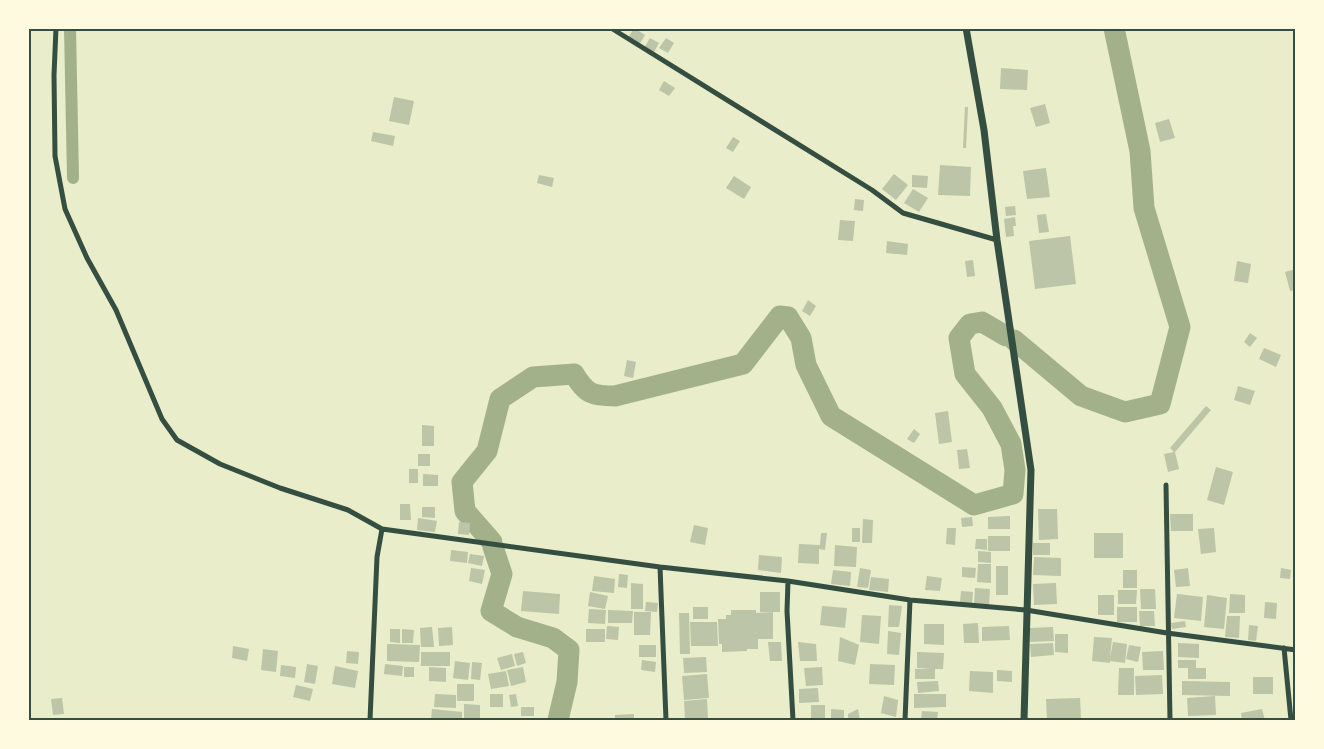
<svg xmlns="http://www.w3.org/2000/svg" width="1324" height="749" font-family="'Source Sans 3',sans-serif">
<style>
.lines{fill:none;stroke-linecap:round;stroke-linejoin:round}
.canal{stroke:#a3b18a;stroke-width:12}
.river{stroke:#a3b18a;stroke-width:21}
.building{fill:#bcc5a7}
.minor{stroke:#344e41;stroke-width:5}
.tertiary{stroke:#344e41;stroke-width:7}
.neatline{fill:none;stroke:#344e41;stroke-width:2}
</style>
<rect width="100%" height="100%" fill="#e9edc9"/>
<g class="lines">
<path class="canal" d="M70,28L73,178"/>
<path class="river" d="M1014,340L1081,396L1125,412L1160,404L1180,327L1144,208L1140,151L1114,28
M492,542L465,511L462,482L487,451L500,399L533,377L574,374C586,394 592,396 615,396L743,364L780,316L788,317L801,338L806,365L831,416L974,505L1013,494L1015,470L1011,444L992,408L965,374L959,338L970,324L982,322L1006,336
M493,547L502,574L491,611L517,627L553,638L569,650L567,682L558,720"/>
</g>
<path class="building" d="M634,28L645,35L639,45L628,38Z
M650,38L659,43L653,54L644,48Z
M666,38L674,43L668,53L659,48Z
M1001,68L1028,70L1027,90L1000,89Z
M664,81L675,88L669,96L659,90Z
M394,97L414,101L409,125L389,121Z
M1045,104L1050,123L1036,127L1030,108Z
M965,107H968L966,148H963Z
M1169,119L1175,138L1160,142L1155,123Z
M373,132L395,136L393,146L371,141Z
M733,137L740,141L733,152L726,148Z
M940,165L971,167L970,196L938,195Z
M1046,168L1050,197L1027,199L1023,171Z
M894,174L908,185L896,200L882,189Z
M539,175L554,178L552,187L537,183Z
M912,175L928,176L927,188L912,187Z
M734,176L751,187L744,199L726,188Z
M913,189L928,198L919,212L904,203Z
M855,199L864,200L863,211L854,210Z
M1015,206L1016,215L1006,216L1005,207Z
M1046,214L1049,232L1039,233L1037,215Z
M1015,217L1016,226H1013L1014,236L1006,237L1004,219Z
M840,220L855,221L853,241L838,240Z
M1070,236L1076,284L1035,289L1029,241Z
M887,241L908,244L907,255L886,253Z
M973,260L975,276L967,277L965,261Z
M1237,261L1251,264L1248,283L1234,281Z
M1296,269V290L1290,291L1285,272Z
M808,300L816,306L810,316L802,311Z
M1250,333L1257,338L1250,347L1244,342Z
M1264,348L1281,355L1276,367L1259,359Z
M627,360L636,362L633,378L624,376Z
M1238,386L1255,391L1250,405L1234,400Z
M1206,406L1211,410L1175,452L1179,469L1168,472L1164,454L1174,452L1170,448Z
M948,411L952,442L939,444L935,413Z
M422,425L434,426V446H422Z
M914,429L920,434L914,443L907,439Z
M967,449L970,468L959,469L957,450Z
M418,454H430V466H418Z
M1216,467L1233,472L1224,505L1207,500Z
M409,469H418V483H409Z
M423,474L438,475V486H423Z
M400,504H410L411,520H400Z
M422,507H435V518L422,517Z
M1038,509H1057L1058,539L1039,540Z
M1170,514H1193V531H1171Z
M1010,516V529H988V517Z
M972,517L973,526L962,527L961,518Z
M418,518L437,521L435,532L417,530Z
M863,519L873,520L872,543H862Z
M459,522L470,523L469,535L458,534Z
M694,525L708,528L705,545L690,542Z
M852,528H860V542H852Z
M947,528H956L955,545L946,544Z
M1214,528L1216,552L1201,554L1198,529Z
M821,533H827L825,550L819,549V564L798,563L799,544L820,545Z
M1094,533H1123V558H1094Z
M988,536H1010V551H988Z
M976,539H987V550L978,549V545V549H975Z
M1033,543H1050V555H1033Z
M835,545L857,547L856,567L834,566Z
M451,550L468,552L467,563L450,561Z
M978,551L991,552V563L978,562Z
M470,554L484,556L482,566L468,563Z
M759,555L782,557L781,573L758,570Z
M1034,557L1061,558V576L1033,575Z
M978,564H991V583L977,582Z
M996,566H1008V595H996Z
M962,567L976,568L975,578L962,577Z
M471,568L485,570L482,584L469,581Z
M860,568L871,570L868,588L857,587Z
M1188,568L1190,586L1176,587L1174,570Z
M1281,568L1291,570L1290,579L1280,578Z
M833,570L851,572L850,586L831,584Z
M1123,570H1137V588H1123Z
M619,574L628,575L627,588L618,587Z
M594,576L615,579L614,593L592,591Z
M927,576L942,578L940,591L925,590Z
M871,577L889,579L888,592L869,590Z
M631,583L643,584V609H631Z
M1056,583L1057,604L1034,605L1033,584Z
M975,588L990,589L989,606L974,605Z
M1140,589H1155L1156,609H1141Z
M1118,590H1137L1136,604H1118Z
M523,591L560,594L559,614L521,611Z
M961,591L973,592L972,604L960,603Z
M590,592L608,596L605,609L588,606Z
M760,592H780V612H760Z
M1177,594L1203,597L1201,621L1174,618Z
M1230,594L1245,595V613H1229Z
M1098,595H1114V615H1098Z
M1207,595L1227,598L1224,629L1204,627Z
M646,602L658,603L657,612L645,611Z
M1265,602L1277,603L1276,619L1264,618Z
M889,605L902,606L899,627H888Z
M822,606L847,608L845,628L820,625Z
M693,607H708V619H693Z
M1117,607H1137V622H1117Z
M589,609L606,610L605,624L588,623Z
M608,610L633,611L632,623H608Z
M731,610H756V613L773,612V639H758V649H747V651L722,652V644H719L718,619H726V615H731Z
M1139,611H1154L1155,626H1140Z
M634,612H651L650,635H634Z
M679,613H689L690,654H680Z
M862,615L881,616L879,644L860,642Z
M1227,616H1240L1239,638L1225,637Z
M1185,621L1186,627L1172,629L1171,623Z
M690,622H717L718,646H691Z
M978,623L979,643H964L963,624Z
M924,624H944V645L924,644Z
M1249,625L1258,626L1256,641L1248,640Z
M607,626L619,627L618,640L606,639Z
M1009,626L1010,640L982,641V627Z
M432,627L434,647H421L420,628Z
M452,627L453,645L439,646L438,628Z
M1053,627L1054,641L1030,642L1029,628Z
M390,629H400V643L390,642Z
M402,629L414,630L413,643H402Z
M586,629H605V642H586Z
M888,631L901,633L899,655L887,654Z
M1055,634H1068V653L1055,652Z
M840,637L859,645L855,665L838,661Z
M1094,637L1112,638L1110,658L1113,642L1127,644L1125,663L1110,661V663L1092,661Z
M768,642H781L782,661H770Z
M798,642L816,644L817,661H800Z
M1053,643L1054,655L1031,657L1030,644Z
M1178,643L1199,644V658L1178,657Z
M387,644H390V646V644L420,645L419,662L387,661Z
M639,645H656V657H639Z
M1129,645L1141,647L1138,662L1126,659Z
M233,646L249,649L247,661L232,658Z
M263,649L278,651L276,672L261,670Z
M347,651L359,652L358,664L346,663Z
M1163,651L1164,670H1143L1142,652Z
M421,652H450V666H421Z
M523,652L526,663L517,666L514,654Z
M917,652L944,653L943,669H935V679H915V669H932L917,668Z
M512,654L515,666L501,670L497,658Z
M706,657L707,672L684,673L683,658Z
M642,660L656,662L655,672L641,670Z
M1178,660H1196V668H1206V679H1188V668H1178Z
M455,661L470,663L468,680L453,678Z
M472,662L482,663L480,680L471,679Z
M307,664L318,666L315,684L304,682Z
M385,664L403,666L402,676L384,674Z
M870,664L895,665L894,685L869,684Z
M281,665L296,667L295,678L280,676Z
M335,666L358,671L355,688L332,684Z
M404,667H414V677H404Z
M429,667L446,668V682L429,681Z
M523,667L526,682L511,686L507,670Z
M822,667L823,685L806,686L804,668Z
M1119,668H1134V695H1118Z
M997,670L1012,671V682L997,681Z
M506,671L509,686L491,689L488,674Z
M970,671L993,672V693L969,691Z
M707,674L709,698L684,700L682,676Z
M1162,675L1163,694L1136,695L1135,676Z
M1253,677H1273V694H1253Z
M938,681L939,691L918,693L917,682Z
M1182,681L1230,682V696L1182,695Z
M457,684H474V701H457Z
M296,685L313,689L310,701L293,697Z
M818,688L819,702L799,703V689Z
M435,694L456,695V708L434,707Z
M490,694H503V707H490Z
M516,694L518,706L511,707L509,695Z
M914,694H946V707L914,708Z
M884,696L898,700L896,717L881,713Z
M1215,696L1216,715L1188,716L1187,698Z
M62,698L64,714L53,715L51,699Z
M1080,698L1081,719L1047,720L1046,699Z
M707,699L708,720H685L684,701Z
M464,704L480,705V720H464Z
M811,705H825V718H811Z
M521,707H534V716H521Z
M432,709L462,712V720L431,719Z
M831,709L844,710V720H831Z
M858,709L860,720H848V714Z
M1262,709L1265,720H1242L1241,713Z
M922,711L938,712L937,720H921Z
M634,714V720H615V715Z"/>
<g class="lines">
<path class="minor" d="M56,28L54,75L55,156L65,209L87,258L116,310L162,419L177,440L220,464L280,488L348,510L382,529L660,567L788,581L910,600L1026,610L1167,633L1296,650
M611,28L872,190L903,213L997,240
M1166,485L1170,720
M660,567L666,720
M788,581L787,611L793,720
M1284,648L1291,720
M370,720L377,557L382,529
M905,720L910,600"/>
<path class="tertiary" d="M966,28L984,130L997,240L1031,470L1024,720"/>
</g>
<rect width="1324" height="749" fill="none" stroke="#fefae0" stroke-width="60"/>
<rect x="30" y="30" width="1264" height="689" class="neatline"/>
</svg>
